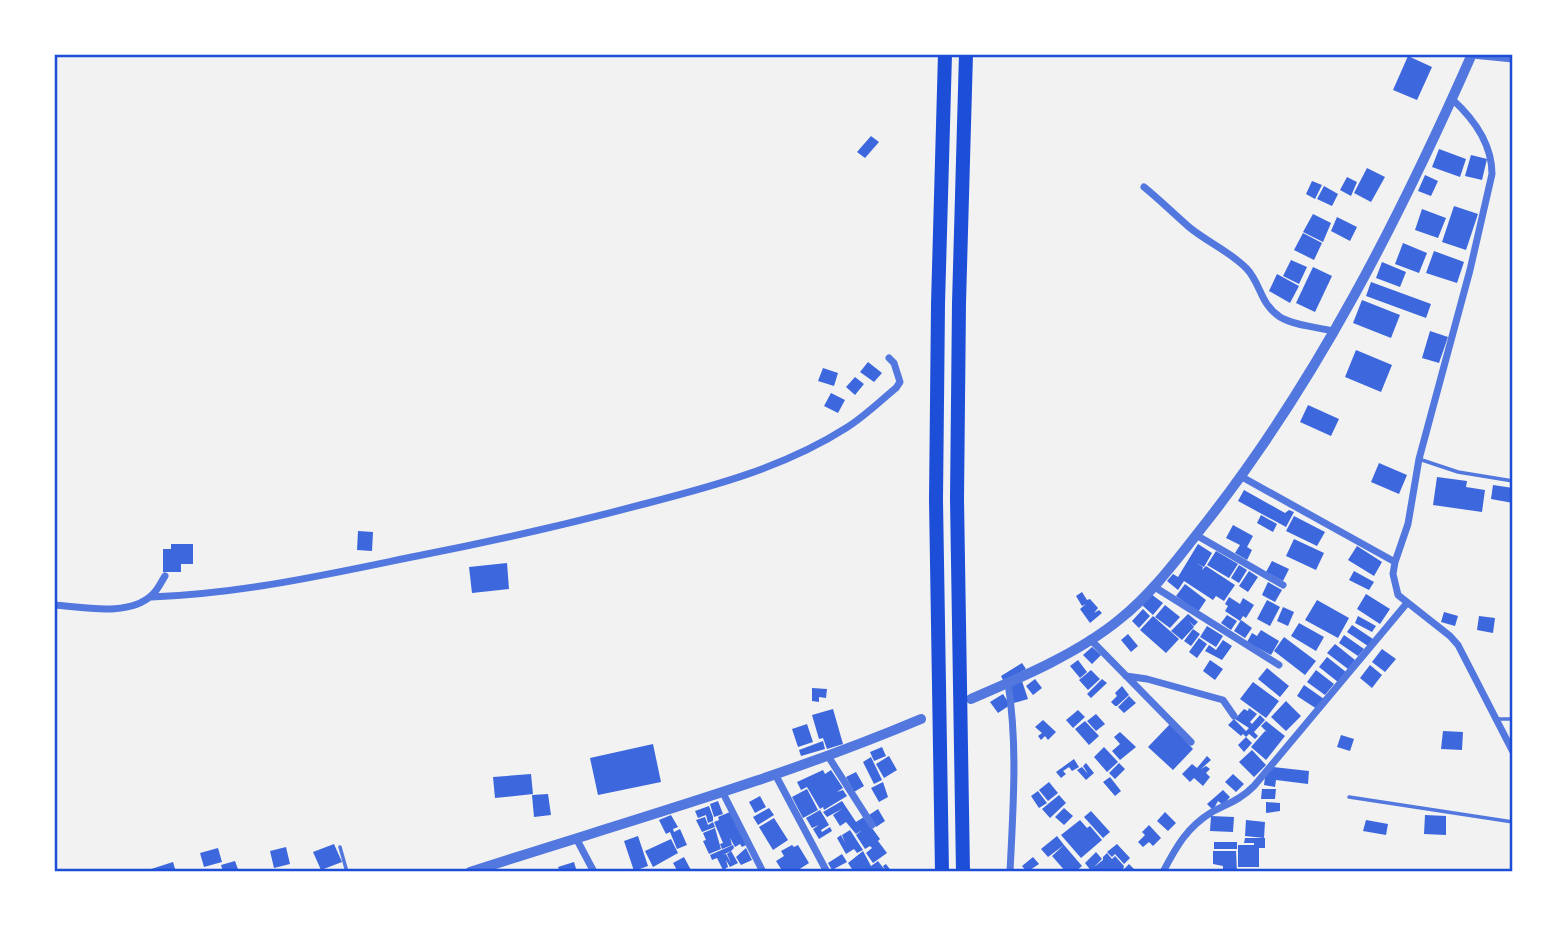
<svg xmlns="http://www.w3.org/2000/svg" width="1567" height="926" font-family="'DM Sans',sans-serif">
<style>
.building{fill:#3d67dc}
.lines{fill:none;stroke-linecap:round;stroke-linejoin:round}
.service{stroke:#5277de;stroke-width:3.5}
.minor{stroke:#5277de;stroke-width:7}
.tertiary{stroke:#5277de;stroke-width:10}
.motorway{stroke:#1d4ed8;stroke-width:14}
.neatline{fill:none;stroke:#1d4ed8;stroke-width:2.5}
</style>
<rect width="100%" height="100%" fill="#f2f2f2"/>
<path class="building" d="M1408,56L1432,67L1417,100L1393,90Z
M871,136L879,142L865,158L857,152Z
M1439,149L1466,159L1460,177L1432,167Z
M1471,155L1487,159L1482,180L1465,176Z
M1367,168L1385,177L1371,202L1354,193Z
M1425,175L1438,181L1431,196L1418,191Z
M1347,177L1357,182L1351,196L1340,190Z
M1312,181L1322,185L1315,199L1306,194Z
M1324,186L1338,194L1332,206L1317,199Z
M1454,206L1478,214L1466,250L1442,242Z
M1422,209L1446,218L1438,238L1415,230Z
M1313,214L1331,223L1323,242L1303,232Z
M1337,217L1357,227L1350,241L1331,231Z
M1303,233L1322,243L1314,260L1294,250Z
M1403,243L1427,253L1419,273L1395,264Z
M1434,251L1464,262L1457,283L1426,273Z
M1291,260L1307,267L1299,284L1283,276Z
M1382,262L1406,272L1400,287L1376,278Z
M1313,267L1332,276L1315,312L1296,303Z
M1277,274L1299,286L1290,303L1269,291Z
M1371,282L1431,304L1426,318L1366,296Z
M1362,300L1400,315L1391,338L1353,323Z
M1430,331L1448,337L1439,363L1422,358Z
M1356,350L1392,365L1381,392L1345,377Z
M868,362L882,373L874,382L860,372Z
M823,368L838,373L834,386L818,381Z
M855,377L864,384L855,395L846,387Z
M831,393L845,400L838,413L824,406Z
M1308,405L1339,419L1331,436L1300,422Z
M1379,463L1407,475L1399,494L1371,482Z
M1437,477L1467,481L1466,487L1485,490L1482,512L1433,505Z
M1493,485L1513,488V503L1491,499Z
M1244,490L1285,513L1289,510L1294,512L1286,527L1238,501Z
M1261,515L1277,524L1273,532L1257,523Z
M1294,516L1325,532L1317,546L1286,531Z
M1233,525L1253,536L1247,547L1252,550L1247,560L1235,553L1240,545L1226,538Z
M358,531L373,532L372,551L357,550Z
M1294,539L1324,553L1316,570L1286,556Z
M171,544H193V564H181V572H163V549H171Z
M1198,544L1212,553L1204,567L1196,563L1203,567L1202,570L1206,566L1235,585L1224,601L1216,596L1213,600L1184,581L1178,590L1167,581L1173,574L1178,577Z
M1357,546L1382,562L1374,576L1348,560Z
M1216,551L1238,564L1229,578L1207,565Z
M1272,561L1289,569L1283,581L1266,572Z
M507,563L509,589L472,593L469,567Z
M1239,565L1247,570L1239,583L1231,578Z
M1249,571L1258,577L1248,592L1239,586Z
M1354,571L1374,582L1369,590L1349,580Z
M1268,582L1282,590L1275,602L1262,595Z
M1185,584L1206,600L1198,612L1176,596Z
M1082,592L1087,600L1090,599L1098,608L1094,613L1099,610L1102,613L1090,623L1080,609L1086,604L1082,606L1076,596Z
M1151,594L1163,603L1153,615L1142,605Z
M1366,594L1390,609L1380,624L1357,609Z
M1229,597L1240,604L1243,598L1254,605L1246,618L1243,616L1240,621L1225,611L1228,606L1225,604Z
M1267,600L1280,607L1270,626L1257,619Z
M1317,600L1349,618L1338,638L1305,620Z
M1165,605L1180,617L1170,628L1155,617Z
M1283,607L1294,612L1288,626L1277,621Z
M1143,609L1150,616L1139,628L1132,621Z
M1444,612L1458,616L1455,626L1441,622Z
M1188,614L1198,622L1194,626L1189,621L1194,627L1182,640L1171,631Z
M1227,615L1237,621L1231,630L1221,623Z
M1153,616L1179,639L1166,653L1140,630Z
M1358,616L1376,626L1372,632L1355,623Z
M1479,616L1495,618L1493,633L1477,630Z
M1241,620L1252,628L1245,638L1234,631Z
M1299,623L1324,637L1316,651L1291,636Z
M1352,625L1373,639L1368,646L1347,632Z
M1207,626L1223,636L1216,647L1200,637Z
M1193,629L1200,634L1191,646L1184,641Z
M1261,630L1279,641L1271,655L1247,642L1252,633L1257,636Z
M1128,634L1138,646L1131,652L1121,640Z
M1344,635L1364,649L1358,656L1339,643Z
M1284,637L1316,661L1305,675L1274,651Z
M1199,638L1207,644L1197,658L1189,652Z
M1223,640L1232,646L1222,660L1205,651L1209,645L1216,650Z
M1335,644L1355,660L1348,669L1327,653Z
M1092,647L1101,655L1092,664L1083,655Z
M1382,649L1396,659L1385,672L1372,662Z
M1327,657L1346,672L1338,682L1319,667Z
M1078,660L1087,672L1080,678L1070,666Z
M1210,660L1223,669L1215,680L1203,671Z
M1022,663L1026,669L1004,682L1001,676Z
M1370,665L1382,675L1372,688L1360,678Z
M1267,668L1289,686L1280,697L1258,679Z
M1091,670L1100,679L1088,690L1079,680Z
M1316,670L1334,684L1325,695L1307,682Z
M1035,679L1042,688L1033,695L1026,686Z
M1102,679L1107,683L1091,698L1087,694Z
M1022,681L1028,699L1014,703L1009,685Z
M1253,682L1279,701L1266,718L1240,699Z
M1304,685L1324,699L1317,709L1297,696Z
M1122,686L1129,695L1117,706H1115L1111,702L1117,696L1115,693Z
M812,688L827,689L826,698L819,697V702L812,701Z
M1003,694L1010,705L998,713L990,702Z
M1129,696L1136,703L1124,713L1118,707Z
M1286,701L1301,716L1286,731L1271,717Z
M1249,708L1257,714L1250,722L1252,724L1260,715L1265,720L1254,732L1258,736L1255,739L1249,734L1246,737L1252,743L1244,752L1238,745L1246,737L1243,734L1241,736L1228,725L1234,719L1246,731L1249,728L1235,719L1244,709L1248,711Z
M833,709L843,744L827,749L823,738L819,739L812,715Z
M1078,710L1085,717L1073,728L1066,720Z
M1096,714L1105,724L1096,731L1087,721Z
M1043,720L1056,732L1048,740L1045,736L1041,740L1038,736L1042,733L1035,727Z
M1085,721L1099,736L1089,745L1075,729Z
M1266,721L1285,736L1266,760L1251,747L1265,731L1267,732L1261,726Z
M807,724L813,742L798,747L792,729Z
M1170,724L1193,749L1173,770L1148,747Z
M1443,731L1463,732L1462,750L1441,749Z
M1120,732L1136,747L1120,760L1112,751L1120,744L1114,737Z
M1341,735L1354,739L1350,751L1337,747Z
M823,741L825,749L801,756L799,750Z
M653,744L661,782L598,795L590,758Z
M882,747L886,756L874,761L870,752Z
M1104,747L1118,762L1107,772L1094,757Z
M1252,750L1266,765L1254,777L1239,762Z
M889,756L897,770L884,778L876,764Z
M1207,756L1211,760L1201,769L1206,766L1210,769L1206,773L1210,777L1203,786L1194,778L1190,782L1182,774L1192,764L1197,768Z
M871,757L882,780L874,784L863,762Z
M1074,759L1079,767L1072,771L1069,767L1063,771L1066,774L1061,778L1056,772Z
M1086,763L1094,773L1086,780L1077,770L1082,767L1088,774L1083,766Z
M1119,763L1125,769L1115,779L1109,773Z
M1273,767L1309,771L1308,784L1276,780L1275,787L1264,785L1265,777Z
M823,770L825,774L831,770L843,788L837,792L843,790L847,796L824,810L823,807L820,809L807,787L801,790L797,782Z
M856,772L864,786L854,792L846,777Z
M531,774L533,794L495,798L493,777Z
M1233,774L1244,784L1236,792L1225,782Z
M1110,777L1121,791L1115,796L1103,782Z
M883,782L888,797L879,802L871,788Z
M1049,782L1058,793L1048,801L1039,790Z
M807,789L818,810L803,818L792,797Z
M1262,789H1276L1275,799H1261Z
M1223,790L1230,797L1223,805L1218,801L1213,810L1207,804Z
M1038,791L1047,803L1039,808L1031,796Z
M548,794L551,815L534,817L532,795Z
M1059,795L1066,803L1050,818L1042,809Z
M760,796L766,807L755,813L749,802Z
M718,801L723,814L714,817L710,804Z
M842,801L856,822L864,817L880,839L878,841L887,853L873,863L866,853L872,848L870,846L865,849L856,835L862,830L856,834L846,822L840,826L833,815L842,809L827,817L823,812Z
M1266,802L1280,803V811L1266,813Z
M709,806L713,817V821L708,823L706,815L698,818L695,811Z
M769,808L774,815L758,825L753,817Z
M1064,808L1073,816L1064,825L1055,817Z
M878,809L885,821L876,827L869,815Z
M820,810L829,825L821,830L822,832L830,827L832,831L819,839L813,829L819,825L812,828L806,818Z
M1091,811L1110,832L1103,838L1084,817Z
M730,812L746,845L742,847L740,844L735,847L730,838L732,845L722,849L720,844L723,843L714,822L719,820L718,817Z
M1165,812L1176,823L1168,831L1157,821Z
M671,815L678,827L673,829L674,832L680,829L687,845L677,849L670,832L666,834L659,820Z
M1425,815L1446,816V835L1424,834Z
M1211,816L1234,817L1233,832L1210,831Z
M705,817L708,825L713,822L715,827L702,832L696,820Z
M774,818L788,840L773,850L759,827Z
M1080,820L1087,828L1090,826L1102,840L1081,858L1061,835Z
M1246,820L1265,822L1264,838L1245,836Z
M1366,820L1388,824L1386,835L1363,831Z
M1149,825L1161,838L1158,841L1154,838L1158,841L1153,846L1149,842L1143,847L1138,842L1145,835L1142,832Z
M715,828L721,849L709,854L703,841L706,840L703,833Z
M850,830L863,850L857,853L854,849L846,854L837,838L841,835L845,843L842,835Z
M638,836L648,866L634,871L624,841Z
M1057,836L1064,845L1048,857L1041,849Z
M1245,838H1265V848H1259V867H1238V845H1254V843H1244Z
M671,839L678,853L653,867L645,851Z
M1214,842H1237V849H1214Z
M334,844L342,862L321,870L313,852Z
M1117,844L1130,858L1124,864L1115,854L1112,857L1107,852Z
M733,845L734,848L731,851L723,855L726,854L731,863L727,854L731,851L738,863L730,867L726,860L728,867L723,870L717,858L712,860L710,855Z
M792,845L794,847L798,845L809,863L795,872H783L776,861L784,856L781,851Z
M1064,845L1082,866L1075,872H1066L1052,856Z
M286,847L290,864L274,868L270,851Z
M218,848L222,862L204,867L200,853Z
M746,848L752,860L741,865L736,857Z
M863,851L871,866L878,861L885,870L883,866L886,864L892,872H854L848,863Z
M1213,851H1236L1237,872H1223V866L1213,864Z
M1096,852L1102,859L1094,867L1103,860V857L1107,853L1112,859L1115,856L1124,866L1123,870L1129,864L1137,872H1092L1085,863Z
M842,854L847,862L832,870L828,863Z
M684,857L692,872H678L673,863Z
M1033,857L1039,864L1027,872L1022,866Z
M235,861L239,872H223L221,865Z
M173,862L176,872H145V871Z
M574,862L577,872H560L558,867Z"/>
<g class="lines">
<path class="service" d="M1419,459L1458,472L1513,481
M1497,719H1513
M1349,797L1513,822
M340,847L347,872"/>
<path class="minor" d="M1472,55L1513,59
M1452,99C1474,119 1492,144 1492,174L1470,270L1419,459L1408,524L1395,562L1393,574L1398,595L1450,636L1458,645L1513,752
M1144,187C1160,200 1174,214 1189,227C1207,242 1231,252 1247,269C1261,284 1260,304 1280,317C1295,326 1317,327 1333,331
M1242,477L1395,562
M1196,535L1283,585
M1153,586L1279,665
M151,597C241,594 329,574 417,556C494,541 569,524 644,504C714,486 785,467 846,428C864,417 880,401 896,388L900,382L894,363L889,358
M54,605C83,607 129,617 152,595C158,590 161,582 165,576
M1090,639L1191,742
M1126,676L1147,679L1223,700L1234,716
M1008,683C1018,746 1013,808 1010,872
M828,756L872,825
M775,774L827,872
M723,793L763,872
M576,838L594,872
M1163,872C1176,847 1187,827 1212,812C1229,803 1240,800 1254,786L1407,603"/>
<path class="tertiary" d="M971,699C1020,678 1079,653 1120,619C1154,592 1181,554 1208,520C1318,379 1400,217 1472,54
M470,872C621,823 774,781 921,719"/>
<path class="motorway" d="M942,872L936,500L938,304L945,54
M963,872L957,499L959,303L966,54"/>
</g>
<rect width="1567" height="926" fill="none" stroke="#ffffff" stroke-width="112"/>
<rect x="56" y="56" width="1455" height="814" class="neatline"/>
</svg>
